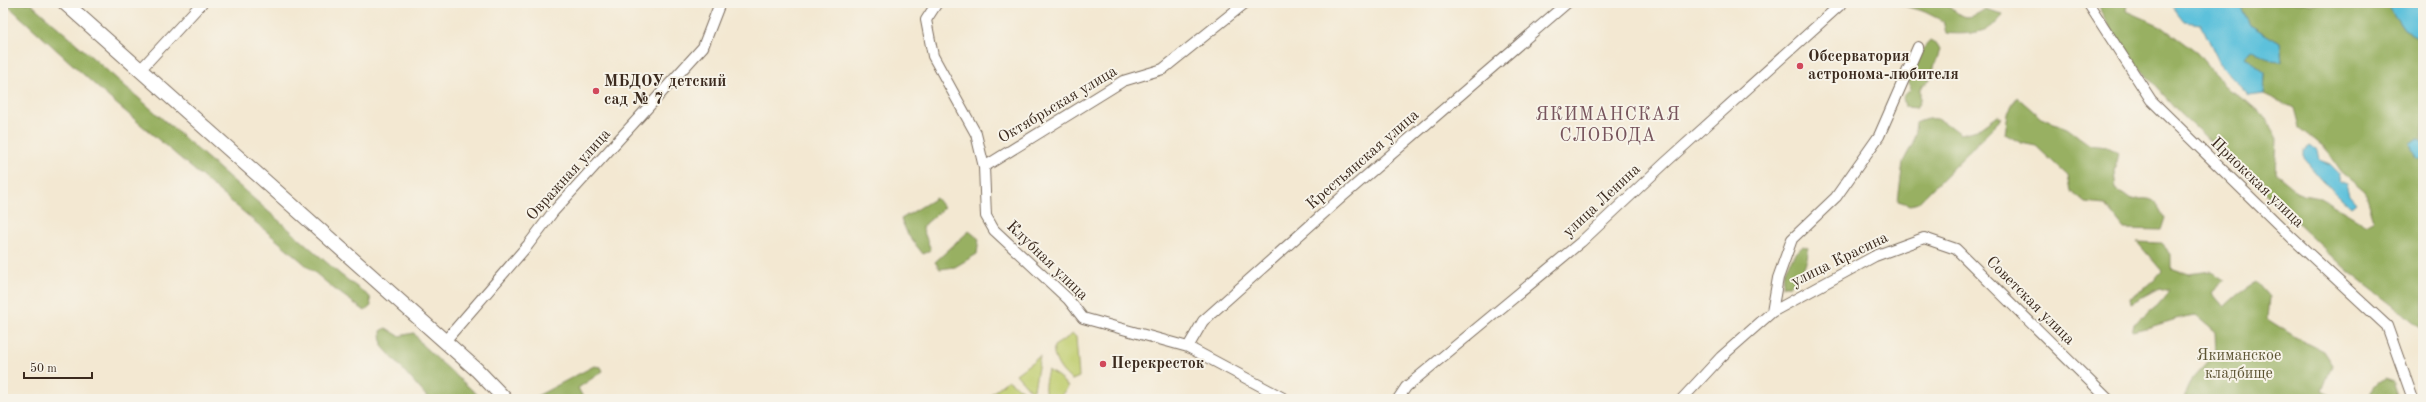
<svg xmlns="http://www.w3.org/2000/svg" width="2426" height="402" font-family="'Old Standard TT',serif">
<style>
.green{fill:#c0cd6f;stroke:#7e7c46}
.forest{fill:#98b062;stroke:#6a6d40}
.water{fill:#5dc1db;stroke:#4c767c}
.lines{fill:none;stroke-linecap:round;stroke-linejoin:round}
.street-casing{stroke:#7b6c5d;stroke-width:12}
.secondary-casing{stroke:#7b6c5d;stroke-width:16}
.street{stroke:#fff;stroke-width:10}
.secondary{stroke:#fff;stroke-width:14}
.poi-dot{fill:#d1495b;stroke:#f7f3e8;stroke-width:1.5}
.labels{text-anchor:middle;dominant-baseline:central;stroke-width:4;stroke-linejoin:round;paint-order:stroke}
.poi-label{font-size:16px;font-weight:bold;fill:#3b2a1e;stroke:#f7f3e8;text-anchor:start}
.street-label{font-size:16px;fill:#3b2a1e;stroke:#f7f3e8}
.park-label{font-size:16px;fill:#5c5332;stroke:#f7f3e8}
.quarter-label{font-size:18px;letter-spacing:1px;fill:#77545c;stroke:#f7f3e8}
</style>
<rect width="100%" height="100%" fill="#f7f3e8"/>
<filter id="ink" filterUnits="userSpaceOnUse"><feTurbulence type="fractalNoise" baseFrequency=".025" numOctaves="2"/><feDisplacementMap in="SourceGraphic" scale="8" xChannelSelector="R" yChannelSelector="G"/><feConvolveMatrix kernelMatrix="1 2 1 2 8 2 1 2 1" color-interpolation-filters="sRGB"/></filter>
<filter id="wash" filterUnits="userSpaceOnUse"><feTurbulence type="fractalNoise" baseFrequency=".012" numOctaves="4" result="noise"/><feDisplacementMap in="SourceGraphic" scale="16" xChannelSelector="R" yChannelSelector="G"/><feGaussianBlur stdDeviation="0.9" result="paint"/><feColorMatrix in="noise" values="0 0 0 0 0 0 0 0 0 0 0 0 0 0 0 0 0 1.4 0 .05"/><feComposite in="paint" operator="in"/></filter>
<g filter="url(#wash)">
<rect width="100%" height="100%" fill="#f3e8d2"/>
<path class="green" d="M1073,334L1076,337L1079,377L1072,380C1062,373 1052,359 1054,346Z
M1040,356L1034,389L1031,391L1016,374Z
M1048,370L1059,377L1068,387L1058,399H1048C1042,390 1046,379 1048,370Z
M1008,380L1028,395L1029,399H985Z"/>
<path class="forest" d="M5,3H30L341,275L370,297L371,306L365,311L333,288L106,95Z
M1895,3C1909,3 1924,2 1938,3C1960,5 1957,29 1985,9L2003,14C2001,17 1998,22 1995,24C1984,34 1960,35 1946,33L1943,21L1925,12Z
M2096,3H2128L2127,11L2161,26L2197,53L2229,91L2245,100L2266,118L2277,140L2275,173L2302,195L2321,198L2365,224L2374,219L2365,192L2341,172L2325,148L2299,127L2294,108L2264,94L2265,73L2245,57L2252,49L2269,60L2282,61L2280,43L2250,25L2239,3H2386L2404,30L2423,40V141L2419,138L2416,158L2423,160V329L2348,271L2177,110L2122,48Z
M1930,41L1937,45L1940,50L1929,81L1920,88V100L1916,108L1905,107L1903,97L1911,89L1908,81L1920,52Z
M2017,97L2041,118L2067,128L2090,145L2107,147L2118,153L2114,172L2116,189L2131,200C2152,197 2156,198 2165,218L2161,230L2124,229L2105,205L2085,203L2071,191L2068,176L2036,146L2021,143L2005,134L2008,113Z
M1998,115L2002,118L1918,203L1911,205L1898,201L1903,162L1913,143L1916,123C1938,113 1943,122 1960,134L1977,130Z
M936,198L944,208L922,227L931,250L923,254L908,235L901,219Z
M969,231L979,239L977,254L955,267L940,269L935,262Z
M2137,242L2161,243L2171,254V268L2188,274L2211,271L2224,280L2212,293L2224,307L2238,294L2256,282L2269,297L2267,319L2297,338L2323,351L2332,365L2322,391L2334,397V399L2184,398L2193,378L2216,353L2215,332L2195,315C2173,318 2154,327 2132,331L2134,324L2157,306L2170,291L2159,288L2131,303L2130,297L2149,286L2162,271Z
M1803,246L1808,248C1809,262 1800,276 1790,286H1782C1782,270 1791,257 1803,246Z
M386,328L399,336L414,333L422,345L482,399H429L382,346L381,331Z
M594,366L601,367L603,371L578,388L584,399H535L537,396Z
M2384,379L2393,382L2399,399H2366L2376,385Z"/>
<path class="water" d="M2169,3H2239L2250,25L2280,43L2282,61L2269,60L2252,49L2245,57L2265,73L2264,94L2249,96L2221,66L2201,24L2184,22Z
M2386,3H2423V40L2404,30Z
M2419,138L2423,141V160L2416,158L2410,143Z
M2310,145L2317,150L2319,160L2330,164L2339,173L2338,181L2346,184L2349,195L2356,203L2351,207L2323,181L2303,158V151Z"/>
</g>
<g filter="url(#ink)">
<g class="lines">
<g class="street-casing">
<path id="street" d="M937,3L926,20L933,56L976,134L984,167L986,216L994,230L1068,299L1083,318L1188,347L1285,399
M2088,3L2151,100L2291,237L2387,326L2413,399
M140,70L202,3
M984,167L1123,81L1163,69L1245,3
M1772,312L1875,256L1924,238L1956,249L2108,399
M445,341L528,245L553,212L703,47L720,3
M1188,347L1203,321L1343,196L1567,3
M1398,399L1406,387L1581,242L1665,163L1840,5
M1682,399L1721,357L1772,312L1778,278L1792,239L1836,197L1879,136L1918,47"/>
</g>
<g class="secondary-casing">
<path id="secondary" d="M65,3L477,370L505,399"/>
</g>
<use href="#street" class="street"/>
<use href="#secondary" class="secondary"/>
</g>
</g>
<g class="poi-dot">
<circle cx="1800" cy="66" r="4"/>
<circle cx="596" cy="91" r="4"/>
<circle cx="1103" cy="364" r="4"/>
</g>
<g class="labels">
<g class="poi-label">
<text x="1808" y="57">Обсерватория<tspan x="1808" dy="18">астронома-любителя</tspan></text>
<text x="604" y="82">МБДОУ детский<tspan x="604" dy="18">сад № 7</tspan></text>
<text x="1111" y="364">Перекресток</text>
</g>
<g class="street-label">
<text transform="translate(1058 105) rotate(-31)">Октябрьская улица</text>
<text transform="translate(1363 160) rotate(-41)">Крестьянская улица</text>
<text transform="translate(569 175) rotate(-48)">Овражная улица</text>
<text transform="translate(2257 183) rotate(44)">Приокская улица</text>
<text transform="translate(1602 201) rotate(-43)">улица Ленина</text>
<text transform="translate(1840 260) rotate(-26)">улица Красина</text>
<text transform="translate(1047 261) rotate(44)">Клубная улица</text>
<text transform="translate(2030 301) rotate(45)">Советская улица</text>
</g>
<g class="park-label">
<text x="2239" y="356">Якиманское<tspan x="2239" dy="18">кладбище</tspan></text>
</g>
<g class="quarter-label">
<text x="1608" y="115">ЯКИМАНСКАЯ<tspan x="1608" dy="21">СЛОБОДА</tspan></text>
</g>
</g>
<rect width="2426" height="402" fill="none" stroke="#f7f3e8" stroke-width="16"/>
<path d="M24 372v6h68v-6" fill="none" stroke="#3b2a1e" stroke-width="2"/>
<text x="30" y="372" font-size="12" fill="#3b2a1e" stroke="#f7f3e8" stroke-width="3" paint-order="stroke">50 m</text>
</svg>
